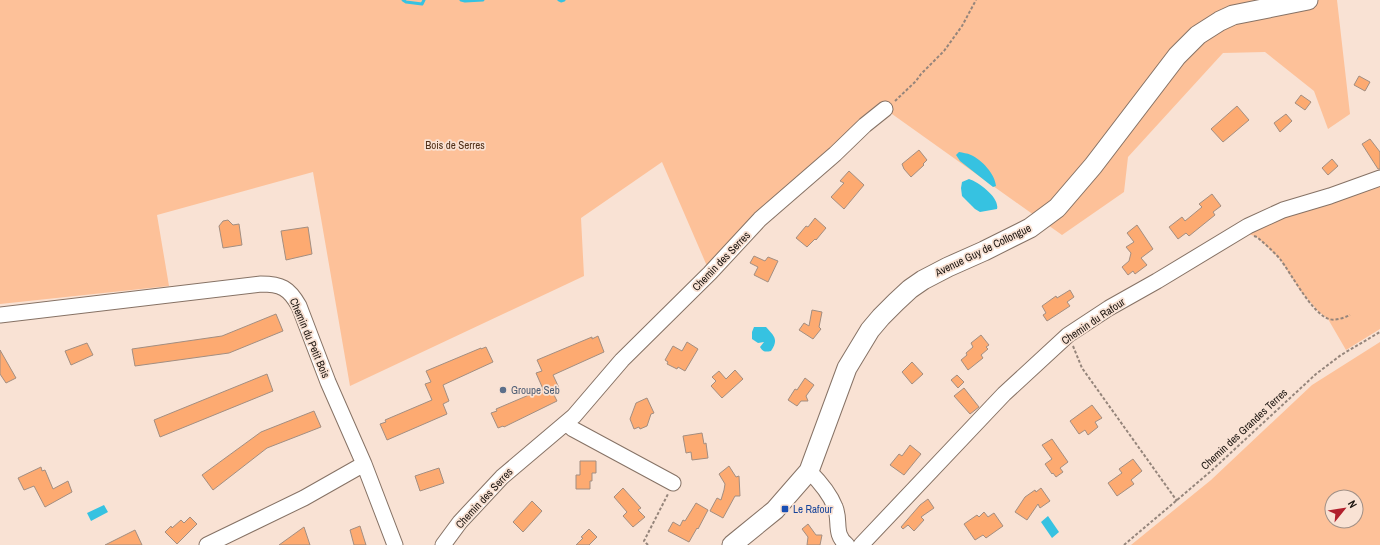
<svg xmlns="http://www.w3.org/2000/svg" width="1380" height="545" font-family="'Archivo Narrow',sans-serif">
<style>
.green{fill:#fdc199;fill-rule:evenodd}
.water{fill:#36c2e1}
.lines{fill:none;stroke-linecap:round;stroke-linejoin:round}
.stream{stroke:#36c2e1;stroke-width:3}
.building{fill:#fdaa71;stroke:#a38e81}
.minor-casing{stroke:#867265;stroke-width:17}
.major-casing{stroke:#867265;stroke-width:21}
.path{stroke:#95857b;stroke-width:2;stroke-dasharray:3 2;stroke-linecap:butt}
.minor{stroke:#fff;stroke-width:15}
.major{stroke:#fff;stroke-width:19}
.service-dot{fill:#5c6f8a;stroke:#f9e2d4;stroke-width:1.5}
.transit-dot{fill:#1a4fb4;stroke:#f9e2d4;stroke-width:1.5}
.labels{text-anchor:middle;dominant-baseline:central;stroke-width:3.5;stroke-linejoin:round;paint-order:stroke}
.park-label{font-size:11px;fill:#513018;stroke:#f9e2d4}
.street-label{font-size:11px;fill:#1c1510;stroke:#f9e2d4}
.service-label{font-size:11px;fill:#4e5e75;stroke:#f9e2d4;text-anchor:start}
.transit-label{font-size:11px;fill:#164399;stroke:#f9e2d4;text-anchor:start}
</style>
<rect width="100%" height="100%" fill="#f9e2d4"/>
<path class="green" d="M0,0H1337L1350,114L1328,129L1314,91L1265,52L1223,53L1128,157L1124,192L1062,235L885,109L710,273L662,162L581,218L584,276L350,386L313,172L157,215L169,286L0,304Z
M1380,181V329L1346,350L1328,319L1318,311L1300,290L1280,259L1257,237L1240,231Z
M1380,342V545H1131L1211,480L1312,385ZM1332,497H1356V521H1332Z"/>
<path class="water" d="M959,152C963,153 967,153 971,155C982,160 995,174 996,186L993,187L960,161L956,155Z
M969,179C979,182 1000,198 997,209L980,212L975,209L962,196L961,188L962,182Z
M754,327H766C774,336 779,339 771,351C765,352 763,352 760,347L764,342L758,343L752,339V332Z
M104,505L108,512L91,521L87,513Z
M1048,516L1059,532L1052,538L1041,522Z"/>
<g class="lines">
<path class="stream" d="M403,0L406,2L422,4L424,0
M461,0L465,1L483,0
M559,0L561,1L564,0"/>
</g>
<path class="building" d="M1359,76L1370,82L1365,91L1354,85Z
M1301,95L1311,102L1305,110L1295,103Z
M1237,106L1249,120L1223,142L1211,129Z
M1286,114L1292,121L1280,132L1274,123Z
M1370,139L1380,152V169H1378L1362,144Z
M919,150L927,160L923,164L924,165L911,177L904,169L902,164Z
M1332,159L1338,166L1328,175L1322,168Z
M849,171L864,185L844,209L831,197L844,183L840,181Z
M1212,194L1221,206L1213,212L1215,215L1189,236L1186,233L1178,239L1169,227L1182,217L1185,221L1202,207L1199,204Z
M815,218L826,228L816,240L815,239L807,247L796,238L806,226L808,227Z
M228,220L233,225L239,224L242,245L223,248L219,226L223,221Z
M1137,225L1153,249L1141,258L1147,265L1135,274L1133,271L1128,275L1122,267L1129,261L1131,253L1126,247L1134,242L1127,233Z
M308,227L312,254L286,260L281,231Z
M754,256L765,261L768,257L778,261L768,282L754,275L758,267L750,263Z
M1070,290L1074,297L1067,302L1070,306L1047,321L1043,315L1046,313L1042,306L1056,296L1057,298Z
M812,310L822,312L819,327L821,329L813,339L799,330L804,323L809,326Z
M276,314L283,331L229,353L135,366L132,349L222,336Z
M981,335L989,345L986,347L988,349L981,355L983,358L968,370L961,360L967,355L966,353L973,347L971,343Z
M598,336L604,352L553,375L560,390L553,393L557,401L504,427L503,426L498,428L491,413L497,411L496,409L543,389L536,373L542,371L537,360L592,337V339Z
M687,342L698,349L685,371L678,367L677,369L667,364L668,362L665,360L673,346L682,351Z
M87,343L93,355L71,365L65,351Z
M486,347L493,362L443,385L449,401L443,404L447,414L387,440L380,424L386,422L385,420L432,400L425,384L431,382L426,371L481,348V349Z
M0,350L16,378L6,383L0,374Z
M912,362L923,374L912,384L902,372Z
M735,370L743,379L722,398L711,386L716,381L712,377L719,371L726,379Z
M267,374L273,391L160,437L154,420Z
M957,375L964,382L958,388L951,380Z
M805,378L814,385L806,396L808,401H801L797,406L788,400L795,389L797,390Z
M964,388L979,407L970,414L954,396Z
M647,398L654,413L651,414L647,426L640,429L639,427L634,429L630,419L636,403Z
M1092,405L1102,418L1095,422L1098,427L1088,435L1085,430L1079,434L1070,421Z
M314,411L321,427L267,448L213,490L202,475L261,432Z
M702,433L704,444L706,443L708,458L692,460L691,452L686,453L683,436Z
M1052,439L1068,462L1060,468L1063,472L1056,477L1053,473L1052,474L1045,464L1052,459L1042,445Z
M910,445L921,454L904,475L890,465L899,454L902,456Z
M1133,459L1142,471L1131,480L1134,484L1117,496L1108,483L1122,473L1119,469Z
M580,461H596V473H592V481H590V489H576V475H580Z
M729,466L736,477L739,476L740,496H735L723,518L710,511L717,498L721,500L724,490L725,484L719,474Z
M41,467L42,471L45,470L53,489L68,481L72,492L45,507L34,486L24,490L18,478Z
M439,468L444,483L420,491L415,476Z
M623,488L641,508L638,510L645,517L633,527L623,516L627,512L614,497Z
M1041,488L1050,501L1040,508L1038,504L1027,520L1015,512L1025,497L1035,490L1036,492Z
M928,499L934,508L921,517L924,520L914,531L908,525L903,529L901,527L920,505Z
M532,501L542,511L523,532L513,522Z
M696,503L708,510L698,529L697,528L689,542L668,531L673,522L680,526L683,520L685,521Z
M984,512L988,517L994,513L1003,526L986,538L983,535L975,540L964,524L977,515L979,517Z
M190,517L197,524L177,544L165,532L171,526L172,528L181,520L184,523Z
M808,524L816,535H822L820,545H807L808,537L802,529Z
M360,526L366,545H354L350,530Z
M304,527L310,545H279Z
M589,529L597,537L589,545H576L583,538L581,537Z
M135,530L142,545H105Z"/>
<g class="lines">
<g class="minor-casing">
<path id="minor" d="M0,315L261,284C281,284 289,288 299,306L328,382L364,464L395,545
M566,423L573,429L673,483
M809,471C819,481 830,494 835,507C841,521 833,534 847,545
M207,545L304,498L364,464
M443,545L460,522L502,477L574,416L622,360L710,273L760,219L835,154L865,125L885,109
M861,545L1004,394L1068,335L1109,308L1157,281L1248,226L1283,210L1330,196L1380,178"/>
</g>
<g class="major-casing">
<path id="major" d="M732,545L775,510L809,471L847,368L870,330L881,317L896,302L910,289L923,280L948,267L984,251L1030,228L1057,208L1093,166L1177,56L1198,35L1220,21L1233,15L1308,0"/>
</g>
<path class="path" d="M895,101L916,81L921,74L944,51L962,26L976,0
M1254,236L1257,237C1265,244 1273,251 1280,259C1291,273 1312,314 1329,319C1335,321 1344,318 1350,315
M1073,346L1082,368L1177,501
M648,545L644,541L668,494
M1124,545L1210,472L1316,374L1341,355L1380,332"/>
<use href="#minor" class="minor"/>
<use href="#major" class="major"/>
</g>
<circle class="service-dot" cx="503" cy="390" r="4"/>
<rect class="transit-dot" x="781" y="505" width="8" height="8" rx="2"/>
<g class="labels">
<g class="park-label">
<text x="455" y="145">Bois de Serres</text>
</g>
<g class="street-label">
<text transform="translate(983 250) rotate(-26)">Avenue Guy de Collongue</text>
<text transform="translate(721 261) rotate(-46)">Chemin des Serres</text>
<text transform="translate(1093 321) rotate(-34)">Chemin du Rafour</text>
<text transform="translate(310 338) rotate(67)">Chemin du Petit Bois</text>
<text transform="translate(1244 429) rotate(-43)">Chemin des Grandes Terres</text>
<text transform="translate(484 498) rotate(-47)">Chemin des Serres</text>
</g>
<g class="service-label">
<text x="511" y="390">Groupe Seb</text>
</g>
<g class="transit-label">
<text x="793" y="509">Le Rafour</text>
</g>
</g>
<g transform="translate(1344 509) rotate(60)"><circle r="19" fill="#f9e2d4" stroke="#a19086"/>
<path d="M0-3L7 15L0 10L-7 15Z" fill="#b11f2c"/>
<text y="-6" font-size="11" font-weight="bold" text-anchor="middle" fill="#1c1510">N</text>
</g>
</svg>
